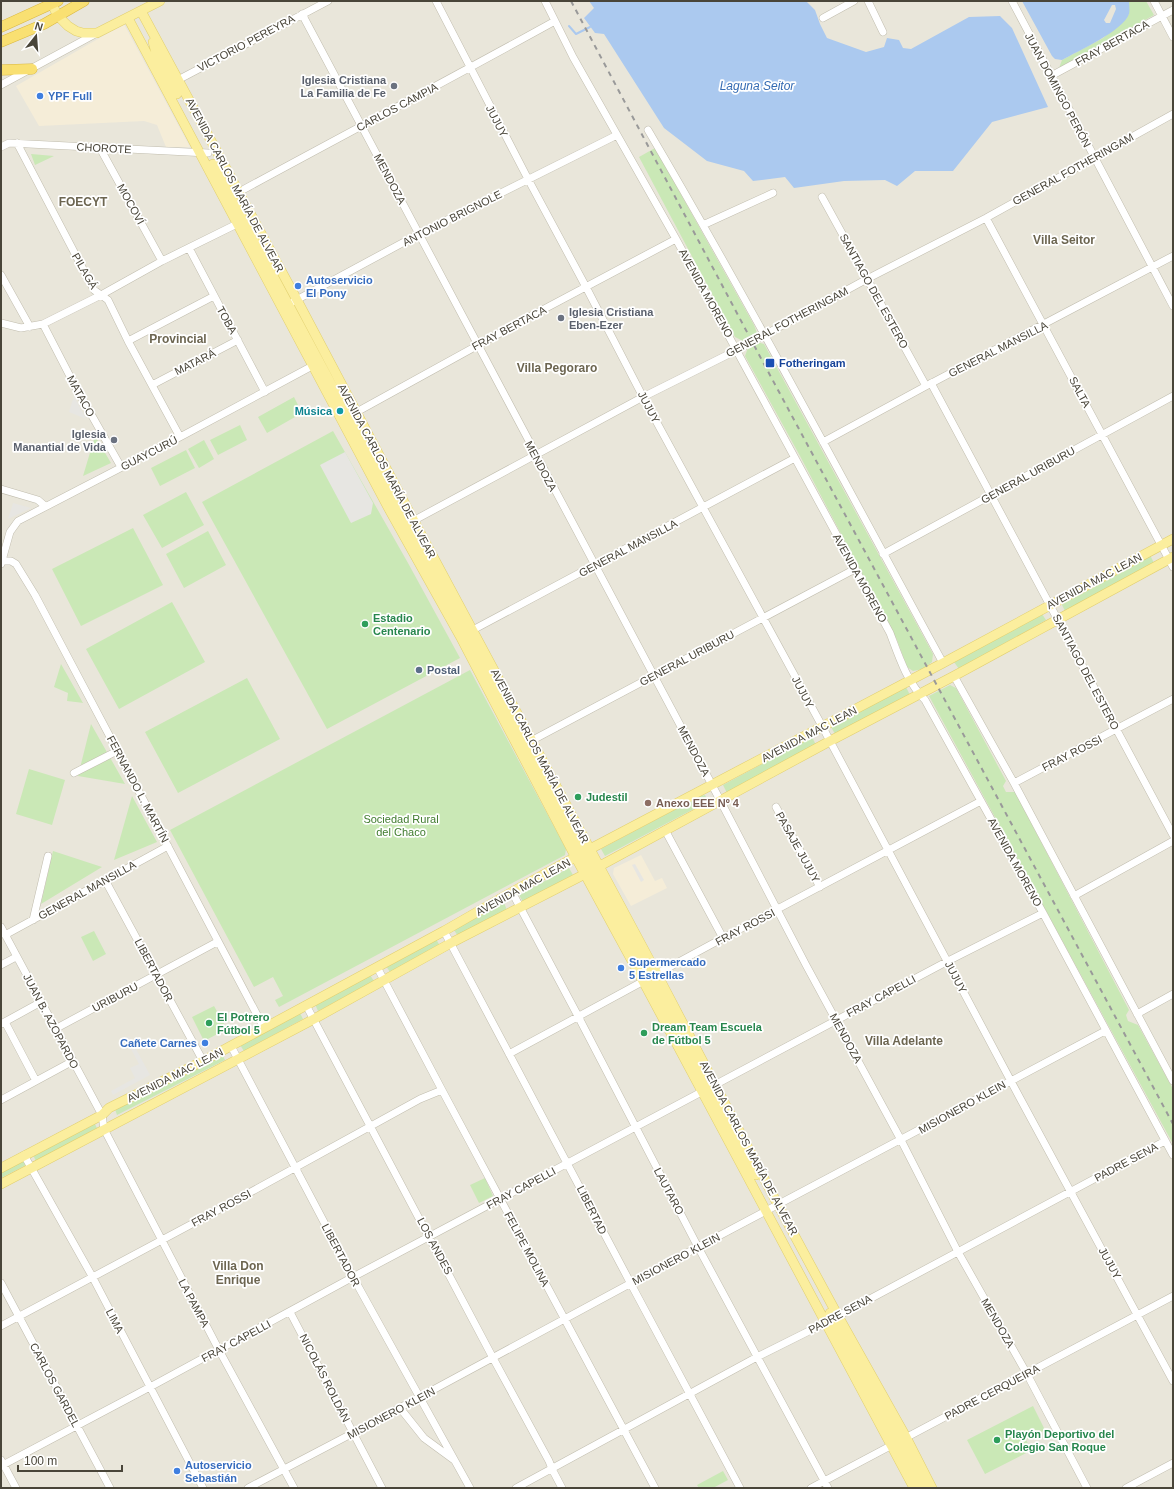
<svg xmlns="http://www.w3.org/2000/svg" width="1174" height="1489" font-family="Helvetica,sans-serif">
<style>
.residential{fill:#e9e6da}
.commercial{fill:#f5edd8}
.green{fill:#cae8b6}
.parking{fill:#e7e6e2}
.water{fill:#abc9ef;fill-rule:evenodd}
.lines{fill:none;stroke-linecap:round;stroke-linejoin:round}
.stream{stroke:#abc9ef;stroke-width:2}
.minor-casing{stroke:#c1bdae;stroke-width:8}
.major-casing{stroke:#e1cf6e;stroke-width:10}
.highway-casing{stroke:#d9b741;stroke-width:11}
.minor{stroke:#fff;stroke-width:7}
.major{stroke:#fbee9e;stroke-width:9}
.highway{stroke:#f9e072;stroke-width:10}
.rail{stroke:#999;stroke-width:2;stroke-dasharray:5 5;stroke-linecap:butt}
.worship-dot{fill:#6b7280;stroke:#fff;stroke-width:1.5}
.shop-dot{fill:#3f7fe0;stroke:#fff;stroke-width:1.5}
.transit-dot{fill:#1a4fb4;stroke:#fff;stroke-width:1.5}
.culture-dot{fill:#0f9aa8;stroke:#fff;stroke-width:1.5}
.leisure-dot{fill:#2e9e5b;stroke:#fff;stroke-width:1.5}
.service-dot{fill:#5c6f8a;stroke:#fff;stroke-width:1.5}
.education-dot{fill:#8d6e63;stroke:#fff;stroke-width:1.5}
.labels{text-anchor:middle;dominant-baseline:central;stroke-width:3.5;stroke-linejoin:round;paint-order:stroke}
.street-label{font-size:11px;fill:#494539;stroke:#fff}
.worship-label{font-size:11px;font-weight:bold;fill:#5b616d;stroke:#fff;text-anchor:end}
.shop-label{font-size:11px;font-weight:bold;fill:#366cbe;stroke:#fff;text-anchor:start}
.transit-label{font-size:11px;font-weight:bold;fill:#164399;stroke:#fff;text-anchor:start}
.culture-label{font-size:11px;font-weight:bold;fill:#0d838f;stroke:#fff;text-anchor:end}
.leisure-label{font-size:11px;font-weight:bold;fill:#27864d;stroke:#fff;text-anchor:start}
.service-label{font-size:11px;font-weight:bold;fill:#4e5e75;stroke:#fff;text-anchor:start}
.education-label{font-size:11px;font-weight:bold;fill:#785e54;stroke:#fff;text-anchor:start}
.park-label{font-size:11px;fill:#3f7b2d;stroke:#fff}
.water-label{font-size:12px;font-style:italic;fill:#346bb3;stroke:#fff}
.neighbourhood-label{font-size:12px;font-weight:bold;fill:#6c6550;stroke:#fff}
</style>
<rect width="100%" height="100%" fill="#f5f4eb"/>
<path class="residential" d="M1,1H1173V1488H1Z"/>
<path class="commercial" d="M124,24L190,147H166L157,125L144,121L39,126L16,86Z
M641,855L655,881L662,878L667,888L631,906L613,874L614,868Z"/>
<path class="green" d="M1129,1H1146L1154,15L1059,68L1062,60L1103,38L1129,14Z
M655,148L754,325L757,333L743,341L735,337L639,157Z
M31,154L54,156L35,165Z
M757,342L764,344L933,654L932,662L923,669L913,671L907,667L897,640L800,456L745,356L748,348Z
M294,397L302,413L267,433L258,417Z
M240,425L247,440L218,455L210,440Z
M333,431L408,563L460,658L327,729L202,502Z
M95,436L111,463L83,476Z
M204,440L214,459L199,468L188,449Z
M186,450L195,468L160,486L151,468Z
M186,492L204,525L162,548L143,515Z
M133,528L163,585L81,626L52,569Z
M208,531L226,565L184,588L166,554Z
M1150,555L1154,563L1065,611L1061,603Z
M172,602L205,662L119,709L86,649Z
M1042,614L1046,620L959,669L954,662Z
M61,664L83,703H84L67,701L68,693L54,687Z
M470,670L566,849L565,855L279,1007L275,1000L283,996L273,977L254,987L170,830Z
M247,678L280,739L178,793L145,732Z
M950,685L956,688L1006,781L1003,786L1006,792H1015L1129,1010L1126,1015L1128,1021L1138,1025L1173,1089V1144L929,696Z
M906,687L910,695L835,734L831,727Z
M91,724L125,784L78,776Z
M812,737L816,745L727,793L723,785Z
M29,769L65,780L52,825L16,814Z
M705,795L707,799L705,803L605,856L601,849L700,796Z
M132,796L157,842L114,860Z
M53,851L102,867L41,904Z
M569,868L573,875L523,902L519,895Z
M504,903L507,910L458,936L454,930Z
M94,931L106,954L93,961L81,937Z
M436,939L440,946L390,972L386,966Z
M370,975L374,981L318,1011L315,1004Z
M214,1006L227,1029L204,1041L192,1017Z
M300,1013L303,1019L244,1051L240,1045Z
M222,1054L225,1060L117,1115L115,1109Z
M94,1122L97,1128L36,1161L33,1155Z
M23,1159L26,1165L1,1178V1171Z
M485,1178L493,1196L479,1203L470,1185Z
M1033,1406L1045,1430L1026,1440L1032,1450L985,1474L967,1440Z
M723,1471L728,1480L713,1488H699L697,1485Z"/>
<path class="parking" d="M74,396L86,419L69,412Z
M345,452L373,503L371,514L351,523L320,465Z
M13,503L31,508L8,519Z
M635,864L644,880L641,882L632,865Z
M129,1036L150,1075L113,1095L111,1091L135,1078L130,1068L139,1064L125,1038Z"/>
<path class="water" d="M589,1H806L815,10L820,24L827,38L866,52L884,47L887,38L899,40L903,48L911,49L969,17L1000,16L1012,28L1048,107L992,122L953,171H915L897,186L885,180L844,181L794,188L785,177L753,181L744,171L707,161L664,128L604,34L595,33L584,18L594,8Z
M1022,1H1076L1079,2L1081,1H1129C1129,5 1130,10 1129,14C1123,31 1078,51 1062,60L1055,59L1052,56ZM1112,5H1115L1116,9L1110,23H1106L1104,20Z"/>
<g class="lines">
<path class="stream" d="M569,26L576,34L590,27"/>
<g class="minor-casing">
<path id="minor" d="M436,1L528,179L586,287L643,397L822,726L1021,1100L1173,1381
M545,1L573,57L676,239L890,633C899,657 907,682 925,700L1043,913L1173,1155
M868,1L883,32
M1012,1L1173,306
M1154,1L1173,37
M302,14L720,800L806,965L901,1140L958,1252L1027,1374L1087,1488
M823,18L854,1
M1051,76L1173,10
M174,82L328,1
M1,85L97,33
M648,130C751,305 846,485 943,663
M17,143L94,290L108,300L128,341L180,437
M1,147L9,143L208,153
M100,148L162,261
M239,192C344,135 450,79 555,21
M822,197L926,386
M986,218L1173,567
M703,225L773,193
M189,248L265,392
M1,275L30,327
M289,304L419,234L617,135
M1,323L21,328L43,324L101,295L162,261L241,222
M43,324L74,384L121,467
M128,341L214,296
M931,383L1173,835
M152,385L238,340
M353,414L531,316L676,239
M823,442L926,386L1173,256
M1,489L38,500L45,506
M411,522L643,397L737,350L867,279L986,218L1173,114
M883,554L1173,396
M2,561H11L16,564L35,595L264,1028
M1,564L10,532L18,521L180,437L316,364
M469,632L795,458
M954,676L1014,783L1173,1081
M529,742L855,569
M74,773L117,751
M1014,783L1173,699
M776,807L820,887
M665,830L723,938
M105,880L203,1061
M512,892L578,1016L698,1247L828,1488
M1074,896L1173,841
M33,920L48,856
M1,927L102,1115L104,1129L219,1350L294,1488
M444,931L631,1284L740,1488
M5,935L168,846
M1,965L16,957
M377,967L442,1090L655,1488
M306,1005L493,1358L549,1461L552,1469L562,1488
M1137,1014L1173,994
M5,1022L36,1081
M1,1024L41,1002
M55,1029L217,942
M231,1046L353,1277L470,1488
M509,1054L723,938L981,801
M1,1100L73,1061
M24,1155L92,1276L203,1488
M1,1283L110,1488
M290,1312L382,1488
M1,1326L218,1210L420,1099L442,1090
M400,1408L424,1438L454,1460
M1,1460L16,1488
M1,1466L150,1387L353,1277L948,961L1043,913
M248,1488L353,1433L698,1247L1105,1031
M516,1488L757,1357L825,1323L1165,1141
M811,1488L1173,1296
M1126,1488L1173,1463"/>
</g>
<g class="major-casing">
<path id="major" d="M51,1L57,15L68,26L76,31L83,33H97L160,1
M141,11L297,300L414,521L657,974L778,1205L838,1316L906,1437L932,1488
M128,18L390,511L460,636L576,858L643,981L914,1488
M153,42L157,56L177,94
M213,164L756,1175
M1,1168L102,1115L109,1108L203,1061L444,931L512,892L590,849L943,663L1173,539
M1,1184L314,1019L451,943L585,874L830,741L954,676L1173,557
M830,1313L924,1488"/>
</g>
<g class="highway-casing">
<path id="highway" d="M1,27L58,1
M1,42L44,24L84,1
M1,70L32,69"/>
</g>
<use href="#minor" class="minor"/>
<use href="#major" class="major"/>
<use href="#highway" class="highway"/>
<path class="rail" d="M571,1L764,364L1173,1124"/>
</g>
<g class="worship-dot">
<circle cx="394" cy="86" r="4"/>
<circle cx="561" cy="318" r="4"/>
<circle cx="114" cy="440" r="4"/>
</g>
<g class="shop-dot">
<circle cx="40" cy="96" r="4"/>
<circle cx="298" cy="286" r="4"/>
<circle cx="621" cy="968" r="4"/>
<circle cx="205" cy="1043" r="4"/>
<circle cx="177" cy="1471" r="4"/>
</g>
<rect class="transit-dot" x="765" y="358" width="10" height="10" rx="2"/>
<circle class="culture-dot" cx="340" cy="411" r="4"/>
<g class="leisure-dot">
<circle cx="365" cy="624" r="4"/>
<circle cx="578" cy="797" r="4"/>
<circle cx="209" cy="1023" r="4"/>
<circle cx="644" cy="1033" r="4"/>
<circle cx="997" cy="1440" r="4"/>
</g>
<circle class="service-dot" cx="419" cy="670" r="4"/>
<circle class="education-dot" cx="648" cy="803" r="4"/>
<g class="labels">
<g class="street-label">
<text transform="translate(246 43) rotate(-28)">VICTORIO PEREYRA</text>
<text transform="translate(1112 43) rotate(-29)">FRAY BERTACA</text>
<text transform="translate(1058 90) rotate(62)">JUAN DOMINGO PERÓN</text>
<text transform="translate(397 107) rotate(-28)">CARLOS CAMPIA</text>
<text transform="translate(497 121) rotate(62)">JUJUY</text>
<text transform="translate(104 148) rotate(3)">CHOROTE</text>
<text transform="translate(1073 169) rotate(-29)">GENERAL FOTHERINGAM</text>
<text transform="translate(390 179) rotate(62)">MENDOZA</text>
<text transform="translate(235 185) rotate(62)">AVENIDA CARLOS MARÍA DE ALVEAR</text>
<text transform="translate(131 204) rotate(61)">MOCOVÍ</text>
<text transform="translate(452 218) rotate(-27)">ANTONIO BRIGNOLE</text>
<text transform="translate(85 271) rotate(60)">PILAGÁ</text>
<text transform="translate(874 291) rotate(61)">SANTIAGO DEL ESTERO</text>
<text transform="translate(706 293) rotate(61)">AVENIDA MORENO</text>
<text transform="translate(227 320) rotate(61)">TOBA</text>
<text transform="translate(787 322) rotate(-28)">GENERAL FOTHERINGAM</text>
<text transform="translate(509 328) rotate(-28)">FRAY BERTACA</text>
<text transform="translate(998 349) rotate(-27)">GENERAL MANSILLA</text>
<text transform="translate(195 362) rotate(-27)">MATARÁ</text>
<text transform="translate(1080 392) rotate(62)">SALTA</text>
<text transform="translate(81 396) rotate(61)">MATACO</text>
<text transform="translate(649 407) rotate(62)">JUJUY</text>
<text transform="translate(149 453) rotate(-27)">GUAYCURÚ</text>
<text transform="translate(541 466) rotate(62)">MENDOZA</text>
<text transform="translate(387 471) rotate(62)">AVENIDA CARLOS MARÍA DE ALVEAR</text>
<text transform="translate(1028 475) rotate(-29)">GENERAL URIBURU</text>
<text transform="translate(628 548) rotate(-28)">GENERAL MANSILLA</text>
<text transform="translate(860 578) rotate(61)">AVENIDA MORENO</text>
<text transform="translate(1094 581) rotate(-28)">AVENIDA MAC LEAN</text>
<text transform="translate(687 658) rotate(-28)">GENERAL URIBURU</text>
<text transform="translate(1086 672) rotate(62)">SANTIAGO DEL ESTERO</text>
<text transform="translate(803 692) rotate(62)">JUJUY</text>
<text transform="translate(809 734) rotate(-28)">AVENIDA MAC LEAN</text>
<text transform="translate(694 751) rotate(62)">MENDOZA</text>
<text transform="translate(1072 753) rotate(-27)">FRAY ROSSI</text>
<text transform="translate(540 756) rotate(62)">AVENIDA CARLOS MARÍA DE ALVEAR</text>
<text transform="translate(138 789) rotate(62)">FERNANDO L. MARTÍN</text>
<text transform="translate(798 847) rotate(61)">PASAJE JUJUY</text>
<text transform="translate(1015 862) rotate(61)">AVENIDA MORENO</text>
<text transform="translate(523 887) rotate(-29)">AVENIDA MAC LEAN</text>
<text transform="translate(87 890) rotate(-29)">GENERAL MANSILLA</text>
<text transform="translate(745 927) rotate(-28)">FRAY ROSSI</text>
<text transform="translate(154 970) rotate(62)">LIBERTADOR</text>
<text transform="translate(956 977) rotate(62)">JUJUY</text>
<text transform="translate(881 996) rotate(-28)">FRAY CAPELLI</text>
<text transform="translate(115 997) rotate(-28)">URIBURU</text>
<text transform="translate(51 1021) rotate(62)">JUAN B. AZOPARDO</text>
<text transform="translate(846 1038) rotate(61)">MENDOZA</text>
<text transform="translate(175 1075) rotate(-27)">AVENIDA MAC LEAN</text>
<text transform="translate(962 1107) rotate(-29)">MISIONERO KLEIN</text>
<text transform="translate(749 1148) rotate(62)">AVENIDA CARLOS MARÍA DE ALVEAR</text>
<text transform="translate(1126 1162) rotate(-28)">PADRE SENA</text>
<text transform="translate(521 1188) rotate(-28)">FRAY CAPELLI</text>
<text transform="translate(669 1191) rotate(62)">LAUTARO</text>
<text transform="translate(221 1208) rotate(-28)">FRAY ROSSI</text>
<text transform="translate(592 1210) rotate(63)">LIBERTAD</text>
<text transform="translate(435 1246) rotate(62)">LOS ANDES</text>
<text transform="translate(527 1249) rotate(62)">FELIPE MOLINA</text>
<text transform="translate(341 1255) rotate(62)">LIBERTADOR</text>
<text transform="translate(676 1259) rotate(-28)">MISIONERO KLEIN</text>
<text transform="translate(1110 1263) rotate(61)">JUJUY</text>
<text transform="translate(194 1303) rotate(62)">LA PAMPA</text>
<text transform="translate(840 1314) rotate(-28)">PADRE SENA</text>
<text transform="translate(115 1321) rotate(63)">LIMA</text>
<text transform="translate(998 1323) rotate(60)">MENDOZA</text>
<text transform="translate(236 1341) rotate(-28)">FRAY CAPELLI</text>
<text transform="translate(325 1378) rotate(63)">NICOLÁS ROLDÁN</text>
<text transform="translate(55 1385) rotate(62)">CARLOS GARDEL</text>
<text transform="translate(992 1392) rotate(-28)">PADRE CERQUEIRA</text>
<text transform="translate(391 1413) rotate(-28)">MISIONERO KLEIN</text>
</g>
<g class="worship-label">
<text x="386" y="80">Iglesia Cristiana<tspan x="386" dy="13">La Familia de Fe</tspan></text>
<text x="569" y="312" text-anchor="start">Iglesia Cristiana<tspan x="569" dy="13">Eben-Ezer</tspan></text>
<text x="106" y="434">Iglesia<tspan x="106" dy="13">Manantial de Vida</tspan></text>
</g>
<g class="shop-label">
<text x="48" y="96">YPF Full</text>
<text x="306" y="280">Autoservicio<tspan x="306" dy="13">El Pony</tspan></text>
<text x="629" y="962">Supermercado<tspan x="629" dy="13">5 Estrellas</tspan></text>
<text x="197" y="1043" text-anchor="end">Cañete Carnes</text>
<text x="185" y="1465">Autoservicio<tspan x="185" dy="13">Sebastián</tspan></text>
</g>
<g class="transit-label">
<text x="779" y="363">Fotheringam</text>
</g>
<g class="culture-label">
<text x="332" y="411">Música</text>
</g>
<g class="leisure-label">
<text x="373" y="618">Estadio<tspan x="373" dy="13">Centenario</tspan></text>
<text x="586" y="797">Judestil</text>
<text x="217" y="1017">El Potrero<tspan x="217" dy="13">Fútbol 5</tspan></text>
<text x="652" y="1027">Dream Team Escuela<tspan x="652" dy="13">de Fútbol 5</tspan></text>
<text x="1005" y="1434">Playón Deportivo del<tspan x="1005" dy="13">Colegio San Roque</tspan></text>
</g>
<g class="service-label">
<text x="427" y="670">Postal</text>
</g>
<g class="education-label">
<text x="656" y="803">Anexo EEE Nº 4</text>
</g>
<g class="park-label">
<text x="401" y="819">Sociedad Rural<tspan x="401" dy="13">del Chaco</tspan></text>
</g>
<g class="water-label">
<text x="757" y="86">Laguna Seitor</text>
</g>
<g class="neighbourhood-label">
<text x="83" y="202">FOECYT</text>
<text x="1064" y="240">Villa Seitor</text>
<text x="178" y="339">Provincial</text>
<text x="557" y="368">Villa Pegoraro</text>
<text x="904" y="1041">Villa Adelante</text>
<text x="238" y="1266">Villa Don<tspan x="238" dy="14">Enrique</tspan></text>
</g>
</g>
<rect width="1174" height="1489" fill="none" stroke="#494539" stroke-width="4"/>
<g transform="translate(36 36) rotate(17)" stroke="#ffffff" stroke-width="3" paint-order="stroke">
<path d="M0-3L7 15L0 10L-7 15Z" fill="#494539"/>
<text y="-6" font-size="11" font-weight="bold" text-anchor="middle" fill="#494539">N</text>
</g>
<path d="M18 1465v6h104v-6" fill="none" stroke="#494539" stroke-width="2"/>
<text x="24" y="1465" font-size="12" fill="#494539" stroke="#ffffff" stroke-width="3" paint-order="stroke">100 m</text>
</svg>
